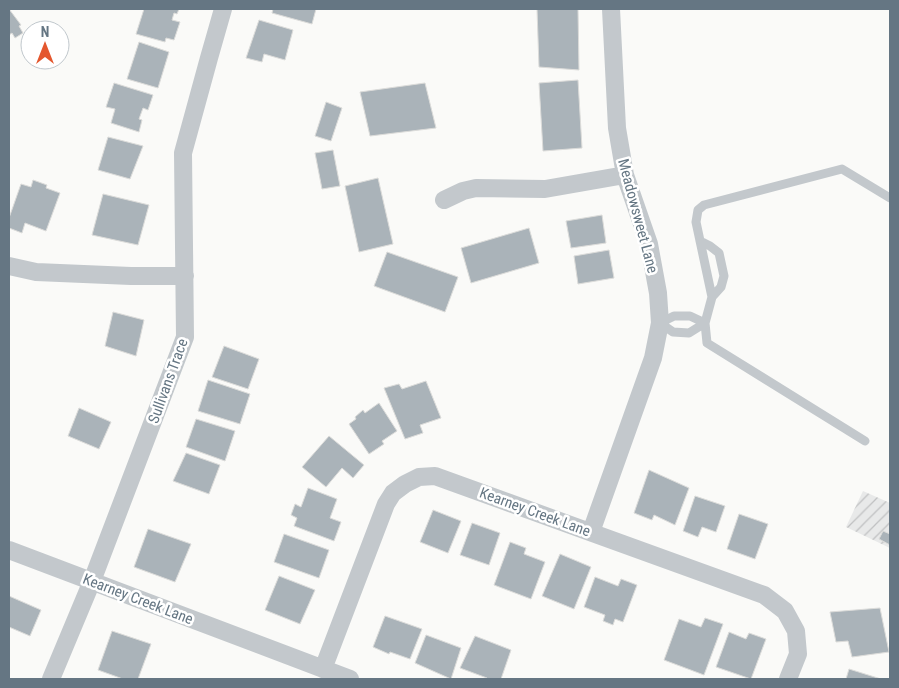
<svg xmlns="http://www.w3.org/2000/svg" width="899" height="688" font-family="'Roboto Condensed',sans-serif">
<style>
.industrial{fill:url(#industrial-furrows)}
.building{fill:#aab3b9;stroke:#dcdcda}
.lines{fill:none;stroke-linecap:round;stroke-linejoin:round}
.lane{stroke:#c3c8cc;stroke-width:9}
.street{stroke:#c3c8cc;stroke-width:18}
.labels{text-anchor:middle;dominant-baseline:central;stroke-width:5;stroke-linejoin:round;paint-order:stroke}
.street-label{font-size:15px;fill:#657683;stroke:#fff}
</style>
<defs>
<pattern id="industrial-furrows" width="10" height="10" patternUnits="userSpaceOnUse" patternTransform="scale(1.25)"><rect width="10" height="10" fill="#e8e9e9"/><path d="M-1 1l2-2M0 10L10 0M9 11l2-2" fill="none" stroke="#c0c1c2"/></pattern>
</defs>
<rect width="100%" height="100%" fill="#fafaf8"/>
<path class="industrial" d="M863,491L890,503V548L846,527Z"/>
<path class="building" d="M9,9L21,25L19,26L23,33L15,38L12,33L9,35Z
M144,9H179L177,14L174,13L172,20L180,22L174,40L166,38L165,42L136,34Z
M273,9H316L312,24L272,13Z
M537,9H578L579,70L539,67Z
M259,20L293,30L285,60L264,54L262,62L246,58Z
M139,42L169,52L158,88L127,79Z
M578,80L582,148L543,151L539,83Z
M114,83L153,95L148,110L143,108L139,119L142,120L139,132L111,123L115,109L106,107Z
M425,83L436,128L370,136L360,92Z
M326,102L342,108L331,141L315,136Z
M108,137L143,146L130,179L98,170Z
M333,150L340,186L322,189L315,153Z
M378,178L393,244L359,252L345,186Z
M33,180L47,185L46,188L60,193L46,231L25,223L22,233L9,228V218L21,184L31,187Z
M103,194L149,205L138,245L92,235Z
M602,215L606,243L571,248L566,221Z
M529,228L539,263L471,283L461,248Z
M609,250L614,278L578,284L574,256Z
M387,252L458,277L445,312L374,286Z
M113,312L144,320L136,356L105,346Z
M224,346L259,359L248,389L212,377Z
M208,380L250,394L240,424L198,411Z
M426,381L441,418L420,425L423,433L405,439L384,388L399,384L402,389Z
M379,403L397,431L382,441L384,444L369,454L349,424L356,419L355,417L363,410L365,413Z
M79,408L111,422L99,449L68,436Z
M196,419L235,431L225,461L186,447Z
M329,436L364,465L353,478L342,468L326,487L302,467Z
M186,453L220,465L209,494L173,481Z
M649,470L689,488L675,525L654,515L652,520L634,513Z
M308,488L337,499L330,518L341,522L334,541L294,526L297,518L291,515L295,504L301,507Z
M695,496L725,506L716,532L702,527L698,537L683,531Z
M433,510L461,521L448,553L420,542Z
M739,514L768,524L755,559L727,549Z
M472,523L500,533L489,565L460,555Z
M148,529L191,544L175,582L134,567Z
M883,531L890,534V545L879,539Z
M284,534L329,550L319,578L274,562Z
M510,542L526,548L524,554L545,562L531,599L494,585Z
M560,554L591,567L574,609L542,596Z
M279,576L315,590L300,624L265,610Z
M595,577L618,586L621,579L637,585L623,622L615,619L613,625L603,621L605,615L584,607Z
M9,596L41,610L30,636L9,627Z
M880,608L889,652L852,657L848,641L836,642L830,612Z
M385,616L422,629L410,659L390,652L389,654L373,647Z
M705,618L723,624L704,675L664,660L679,619L701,627Z
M112,631L151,644L138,679H123L98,670Z
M729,632L746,639L749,633L766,639L751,679L716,667Z
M426,635L461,648L451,679L415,663Z
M475,636L511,650L501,679H487V678L460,668Z
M849,669L881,679H846Z"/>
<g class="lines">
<path class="lane" d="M700,241L710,246L719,253L724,276L721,287L712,297
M674,316H690L705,323L689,333L673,332L660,323Z
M865,441L707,343L705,323L712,297L696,222L698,210L704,205L842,169L890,198"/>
<path class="street" d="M444,200L463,191L476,188L545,189L625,175
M9,266L36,272L131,276H185
M591,532L653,358L660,323L658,293L649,244L625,175L617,128L611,9
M9,550L350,679
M323,669L386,504L393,493L405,484L419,477L435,476L764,595L785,611L796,631L798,654L788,679
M51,679L92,581L185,337L183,153L209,58L223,9"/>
</g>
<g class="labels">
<g class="street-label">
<text transform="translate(638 216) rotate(75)">Meadowsweet Lane</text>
<text transform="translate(168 381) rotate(-70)">Sullivans Trace</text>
<text transform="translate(535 512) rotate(20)">Kearney Creek Lane</text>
<text transform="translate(138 599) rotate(21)">Kearney Creek Lane</text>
</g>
</g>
<rect width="899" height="688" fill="none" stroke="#657683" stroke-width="20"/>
<g transform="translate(45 45)"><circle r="24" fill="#ffffff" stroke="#c1c8cd"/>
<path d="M0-4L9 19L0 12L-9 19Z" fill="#e4572e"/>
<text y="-8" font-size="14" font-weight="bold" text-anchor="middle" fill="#657683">N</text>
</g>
</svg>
